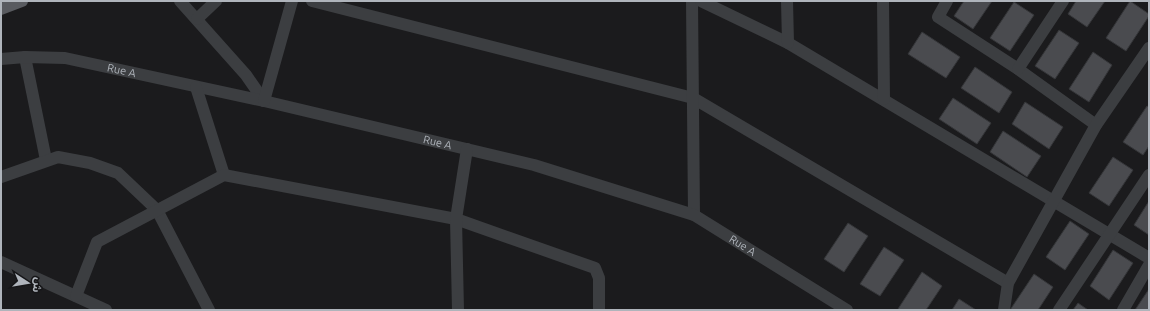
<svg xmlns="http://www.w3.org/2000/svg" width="1150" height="311" font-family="Ubuntu,'Noto Sans Arabic',sans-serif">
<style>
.building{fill:#4a4b4f;stroke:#353639}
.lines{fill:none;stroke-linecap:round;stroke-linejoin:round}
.minor{stroke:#3c3e41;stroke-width:12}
.primary{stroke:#595b60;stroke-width:12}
.labels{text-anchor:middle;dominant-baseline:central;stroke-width:3.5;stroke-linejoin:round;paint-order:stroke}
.street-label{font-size:11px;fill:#afb4bb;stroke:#161618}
</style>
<rect width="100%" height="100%" fill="#1b1b1d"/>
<path class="building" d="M964,1H992L973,29L954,16Z
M1076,1H1105L1087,27L1068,14Z
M1130,1L1149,14V16L1126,51L1106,38Z
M1014,2L1034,15L1010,51L990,38Z
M1059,30L1079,43L1055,79L1035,66Z
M922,32L960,57L946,78L908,54Z
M1093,52L1112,65L1089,102L1069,89Z
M975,67L1012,92L999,113L961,88Z
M953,98L991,123L977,144L939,119Z
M1025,102L1063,127L1049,149L1012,124Z
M1147,106L1149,107V146L1143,155L1123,142Z
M1003,131L1041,156L1027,177L990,152Z
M1113,157L1133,170L1109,206L1089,193Z
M1149,201V235L1134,225Z
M1070,221L1089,234L1065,270L1046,257Z
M848,223L868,236L844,272L824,259Z
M884,247L904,260L880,296L860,284Z
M1113,250L1133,263L1109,300L1090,286Z
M922,272L942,286L926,310H900L898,309Z
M1034,274L1053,287L1038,310H1010Z
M1149,289V310H1135Z
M959,299L976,310H952Z
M1078,303L1088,310H1073Z"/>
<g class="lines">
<g class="minor">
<path d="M180,1L246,75L264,101"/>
<path d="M312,1L693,98L1008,283"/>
<path d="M692,1L694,215"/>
<path d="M701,1L788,43L1149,258"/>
<path d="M787,1L788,43"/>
<path d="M883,1L884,99"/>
<path d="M947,1L938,17L1018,69L1096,125"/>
<path d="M197,19L216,1"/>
<path d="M25,57L46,160"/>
<path id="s1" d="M1,59L25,57L65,58L264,101L534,165L694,215L847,310"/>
<path d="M1018,69L1063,1"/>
<path d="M196,87L224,175"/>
<path d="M264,101L292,1"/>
<path d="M1,177L58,157L90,163L118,173L157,210L209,310"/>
<path d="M1,262L106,310"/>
<path d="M76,296L97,242L224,175L456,219L595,268L599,278V310"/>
<path d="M458,310L456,219L467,149"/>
<path d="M1004,310L1008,283L1096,125L1149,48"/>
<path d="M1059,310L1149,175"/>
<path d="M1123,310L1149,265"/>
</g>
<path class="primary" d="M1,9L22,1"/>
</g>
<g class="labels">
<g class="street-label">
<text stroke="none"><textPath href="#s1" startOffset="122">Rue A</textPath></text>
<text stroke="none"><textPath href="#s1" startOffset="446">Rue A</textPath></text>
<text stroke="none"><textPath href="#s1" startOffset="770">Rue A</textPath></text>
</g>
</g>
<rect width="1150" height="311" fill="none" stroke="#afb4bb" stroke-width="4"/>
<g transform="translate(28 283) rotate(102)" stroke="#161618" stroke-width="3" paint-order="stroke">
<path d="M0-3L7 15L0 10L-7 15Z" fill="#afb4bb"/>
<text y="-6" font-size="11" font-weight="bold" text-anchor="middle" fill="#afb4bb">ش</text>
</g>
</svg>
